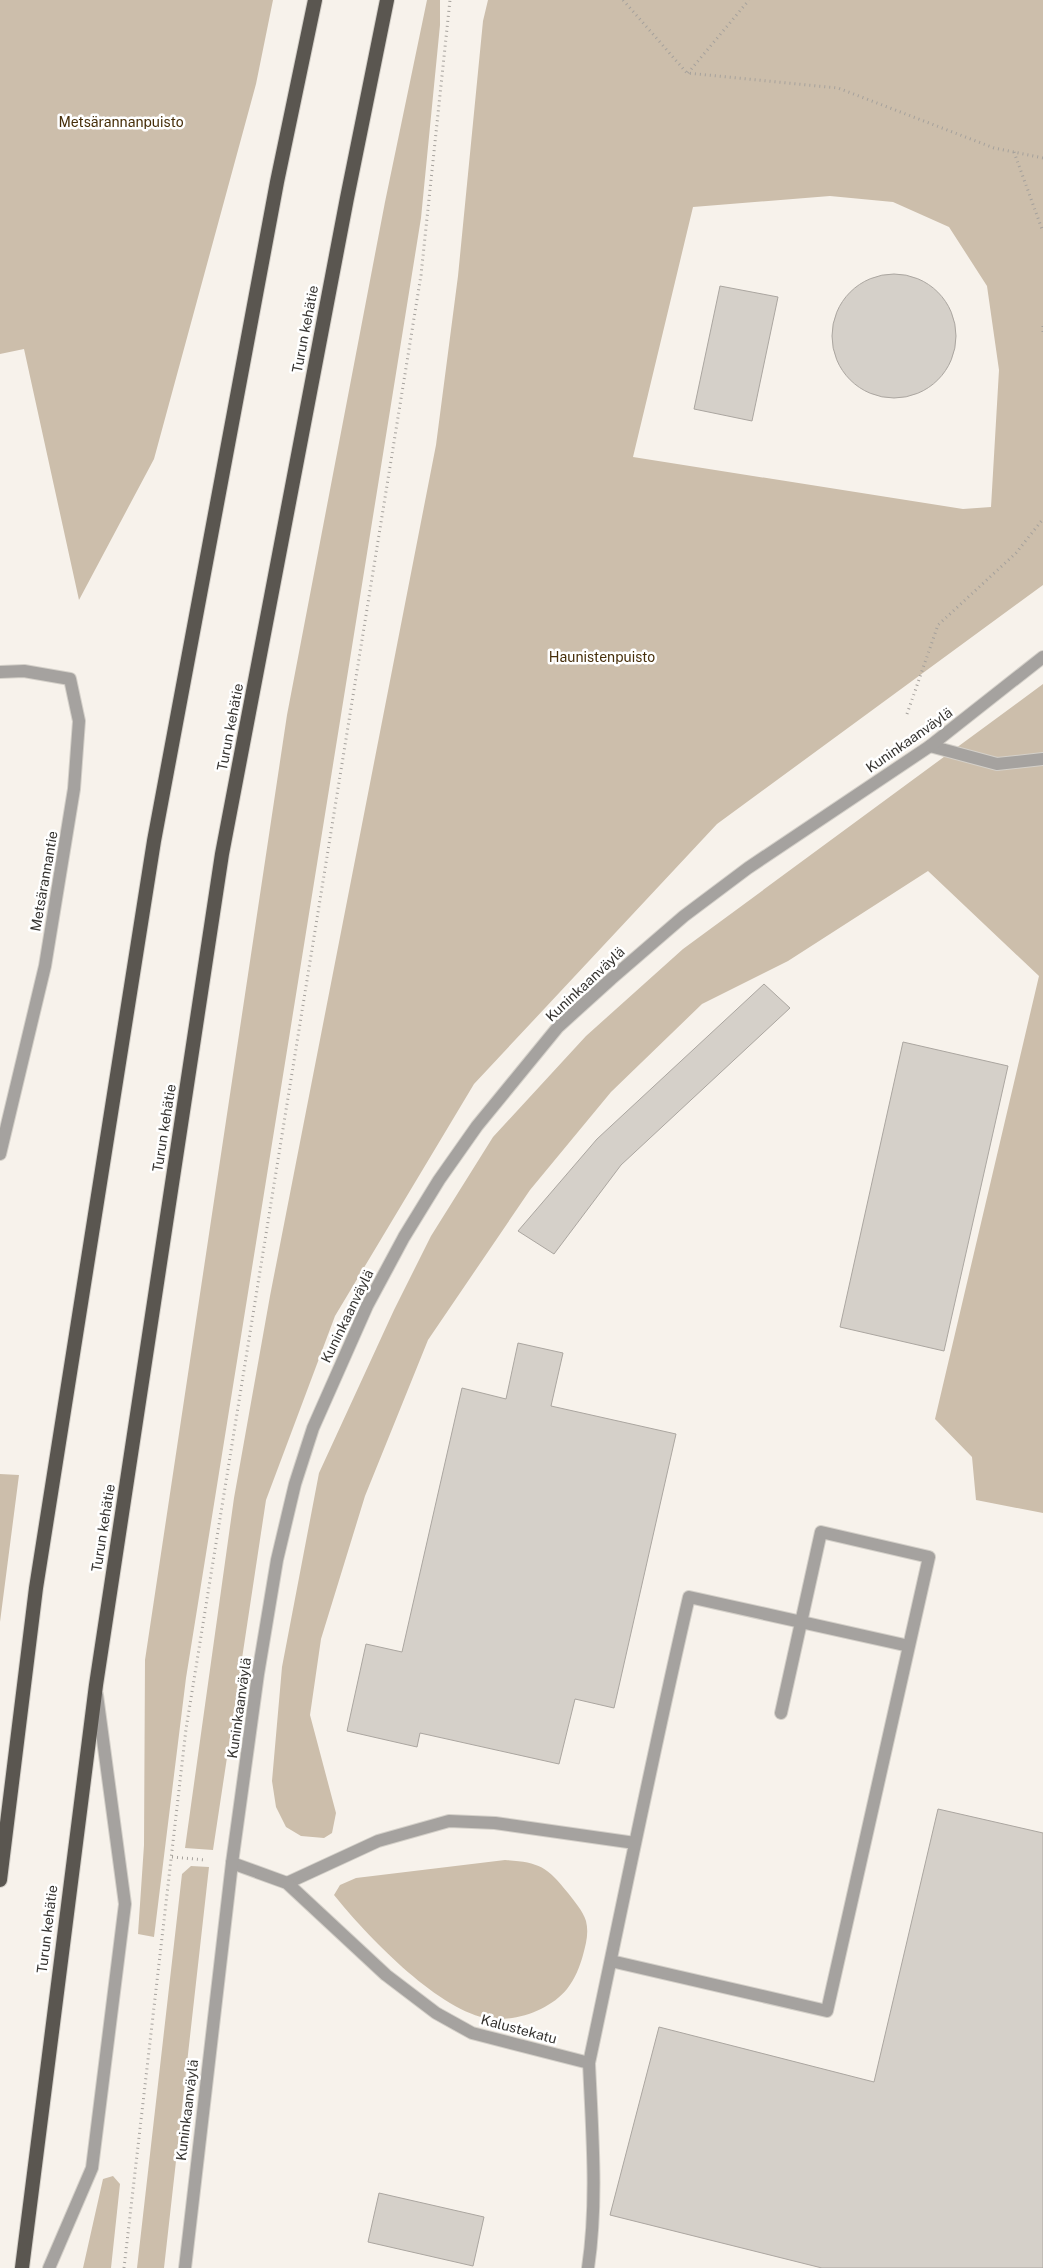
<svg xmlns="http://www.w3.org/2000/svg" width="1043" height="2268" font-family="'Public Sans',sans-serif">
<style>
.green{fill:#ccbeab;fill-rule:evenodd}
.building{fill:#d5d0c9;stroke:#aba6a0}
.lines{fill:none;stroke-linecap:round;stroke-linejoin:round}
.service-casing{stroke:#d4d0c9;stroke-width:14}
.minor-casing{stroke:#d4d0c9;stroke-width:14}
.tertiary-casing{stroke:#d4d0c9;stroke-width:14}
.trunk-casing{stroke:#d4d0c9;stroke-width:16}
.path{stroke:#a5a19c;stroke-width:3;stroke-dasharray:1 4;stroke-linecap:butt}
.service{stroke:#a5a29f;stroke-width:12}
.minor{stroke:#a5a29f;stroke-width:12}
.tertiary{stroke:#a5a29f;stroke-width:12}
.trunk{stroke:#5a5650;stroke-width:14}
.labels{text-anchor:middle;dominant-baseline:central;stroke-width:5;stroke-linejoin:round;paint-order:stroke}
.park-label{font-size:14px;fill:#462e09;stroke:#fff}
.street-label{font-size:14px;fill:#353330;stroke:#fff}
</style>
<rect width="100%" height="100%" fill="#f7f2eb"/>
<path class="green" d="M0,0H273L256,84L154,459L79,600L24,349L0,354Z
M427,0H440V25L421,218L186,1678L154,1937L138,1934L144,1845L145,1660L287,715L385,202Z
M488,0H1043V585L717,824L474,1084L335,1316L266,1500L213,1850L185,1848L234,1498L270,1296L436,445L458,276L483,21ZM830,196L893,202L949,227L987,286L999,370L991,507L963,509L633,457L693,207Z
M1043,684V1513L976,1500L972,1457L935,1419L1039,976L928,871L788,961L702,1004L611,1092L530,1190L428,1340L365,1496L321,1639L310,1715L336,1813L332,1833L324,1838L301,1836L286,1827L276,1807L272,1781L282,1667L319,1473L394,1310L431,1236L493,1137L586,1036L683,949Z
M0,1474L19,1475L0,1622Z
M505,1860C538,1862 547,1866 568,1893C574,1901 583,1911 586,1921C589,1933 586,1944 583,1955C580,1966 575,1979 567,1989C549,2011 513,2023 485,2018C435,2007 366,1935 334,1895L340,1885L356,1878Z
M191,1866L209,1867L164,2268H137L182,1874Z
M113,2176L120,2184L111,2268H83L103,2179Z"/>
<path class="building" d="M832 336a62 62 0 1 1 124 0a62 62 0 1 1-124 0Z
M720,286L778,297L752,421L694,409Z
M764,984L790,1008L621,1165L554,1254L518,1231L597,1139Z
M903,1042L1008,1066L944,1351L840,1327Z
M518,1343L563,1353L551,1406L676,1434L614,1708L575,1699L559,1764L420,1733L417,1747L347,1731L366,1644L402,1652L462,1388L506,1399Z
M938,1809L1043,1833V2268H822L610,2215L659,2027L874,2082Z
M379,2193L484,2217L473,2266L368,2242Z"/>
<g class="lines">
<g class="service-casing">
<path id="service" d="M930,746L997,764L1043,759
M781,1713L821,1532L929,1557L909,1646
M287,1883L378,1841L449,1821L495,1823L635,1843
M589,2063C622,1908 653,1752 689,1597L909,1646L827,2011L611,1961
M49,2268L92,2168L125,1904L97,1695"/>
</g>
<g class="minor-casing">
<path id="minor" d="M0,672L24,671L70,679L79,721L74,789L45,966L0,1154
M232,1863L287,1883L386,1975L436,2013L472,2033L589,2063C592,2131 598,2201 588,2268"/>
</g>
<g class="tertiary-casing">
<path id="tertiary" d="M185,2268L232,1863L258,1674L277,1560L295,1484L313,1428L367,1306L404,1237L439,1180L477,1126L558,1027L611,979L684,916L748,868L930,746L1043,657"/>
</g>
<g class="trunk-casing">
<path id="trunk" d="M0,1880L36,1588L154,841L277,182L315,0
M22,2268L96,1685L222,854L347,198L387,0"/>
</g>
<path class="path" d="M623,0L687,73L838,88L994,148L1043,158
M688,73L749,0
M1014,152L1043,232
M1043,326V334
M907,714L938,625L1016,553L1043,519
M172,1857L206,1860
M124,2268L186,1729L421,275L450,0"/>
<use href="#service" class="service"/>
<use href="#minor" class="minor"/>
<use href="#tertiary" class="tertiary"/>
<use href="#trunk" class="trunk"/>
</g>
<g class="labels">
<g class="park-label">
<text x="121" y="122">Metsärannanpuisto</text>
<text x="602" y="657">Haunistenpuisto</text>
</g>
<g class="street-label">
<text transform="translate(305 329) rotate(-79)">Turun kehätie</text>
<text transform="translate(230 727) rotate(-79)">Turun kehätie</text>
<text transform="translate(909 740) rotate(-35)">Kuninkaanväylä</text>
<text transform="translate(44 881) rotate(-80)">Metsärannantie</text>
<text transform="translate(585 984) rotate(-43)">Kuninkaanväylä</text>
<text transform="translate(164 1128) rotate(-81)">Turun kehätie</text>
<text transform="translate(347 1316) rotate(-64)">Kuninkaanväylä</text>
<text transform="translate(103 1528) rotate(-81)">Turun kehätie</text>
<text transform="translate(239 1708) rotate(-82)">Kuninkaanväylä</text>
<text transform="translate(47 1929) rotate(-83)">Turun kehätie</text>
<text transform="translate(519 2029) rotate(15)">Kalustekatu</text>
<text transform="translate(187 2110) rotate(-83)">Kuninkaanväylä</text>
</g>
</g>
</svg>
